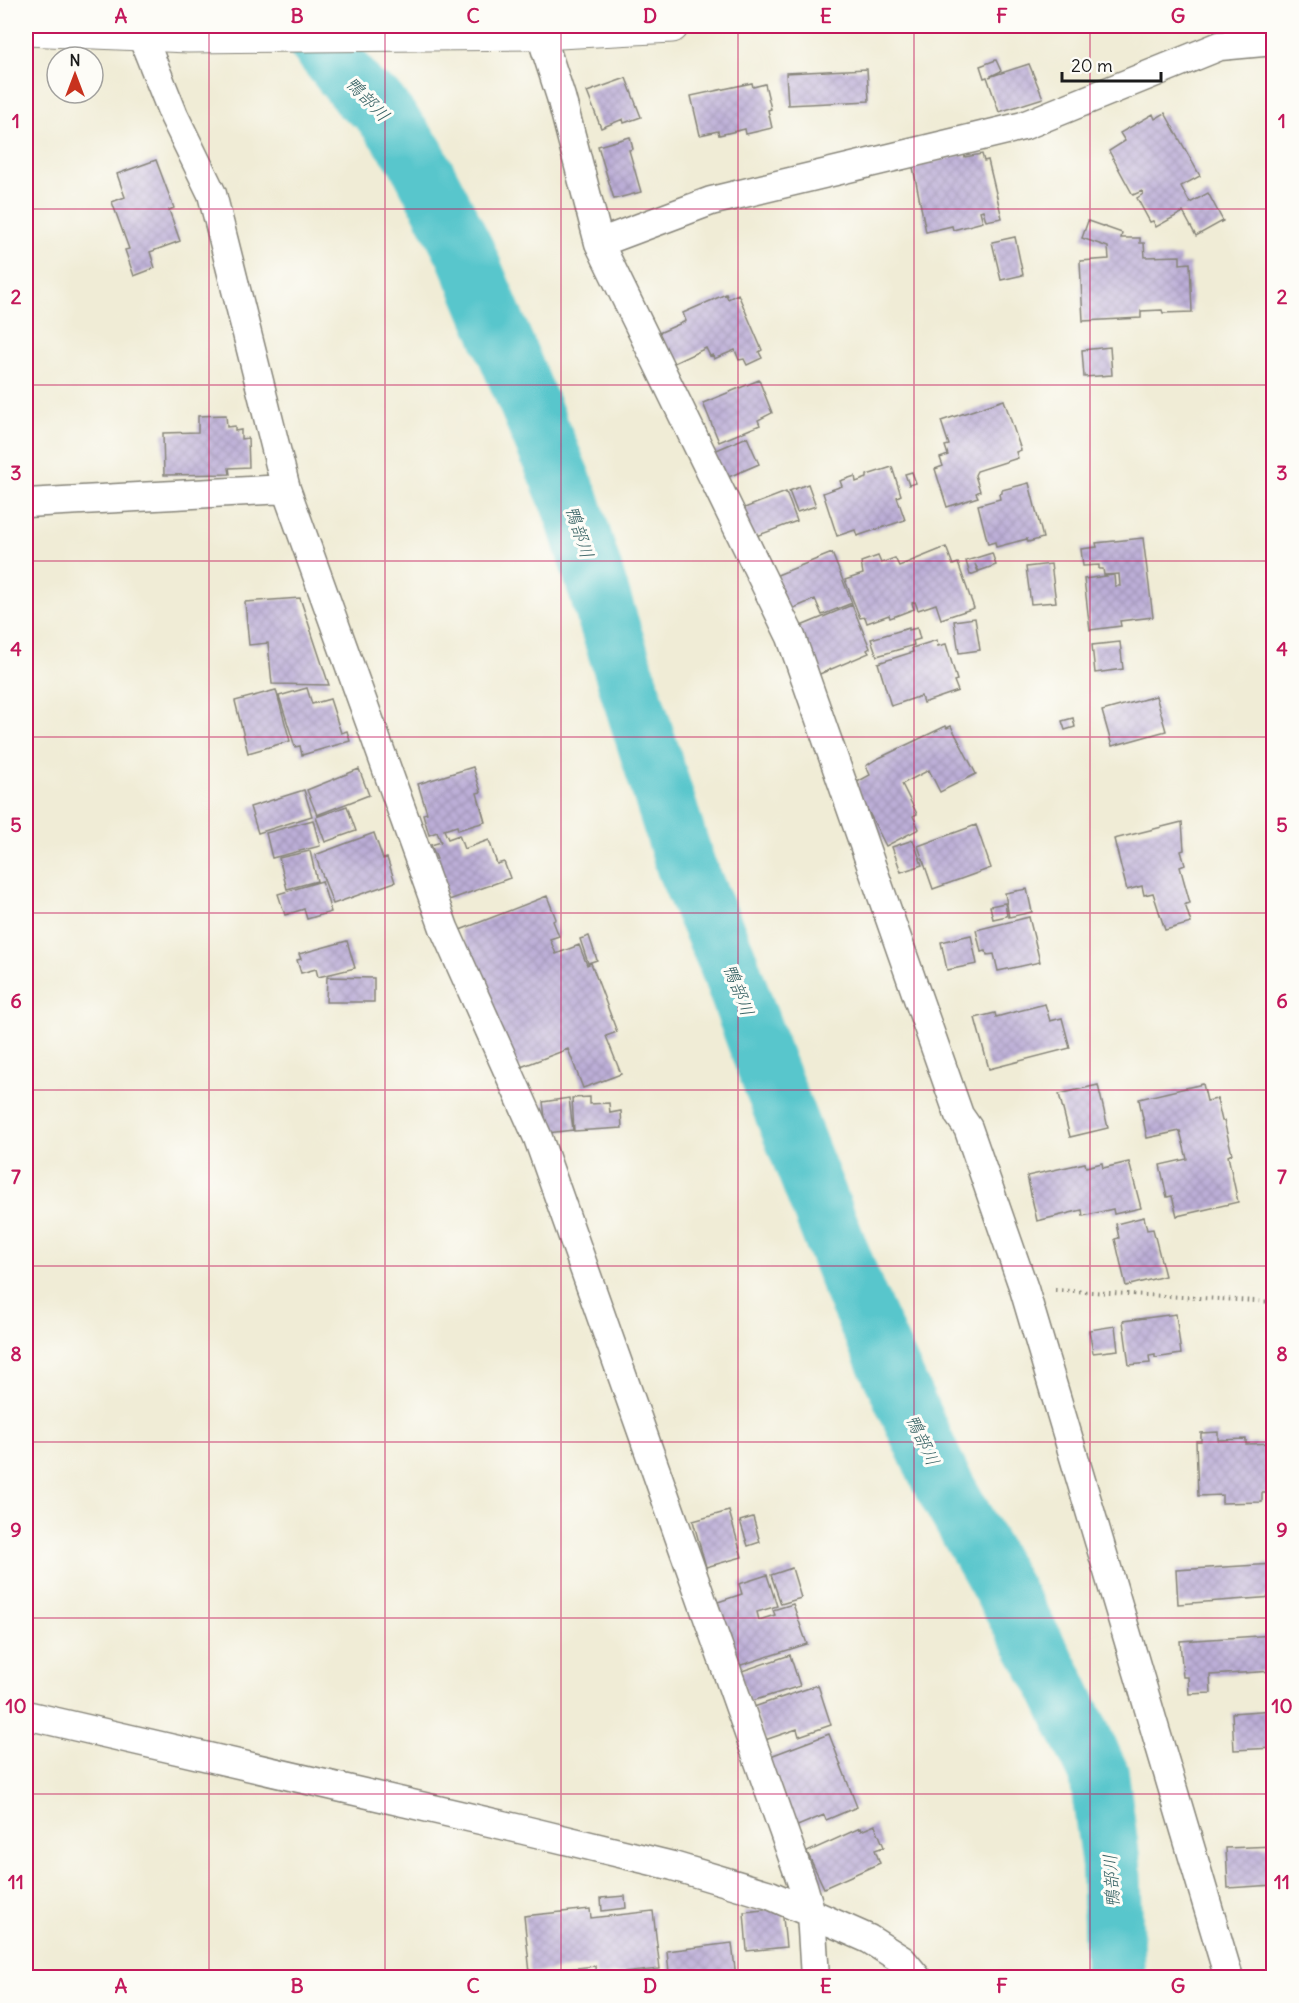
<svg xmlns="http://www.w3.org/2000/svg" width="1299" height="2003" font-family="Delius,'Klee One',sans-serif">
<style>
.lines{fill:none;stroke-linecap:round;stroke-linejoin:round}
.river{stroke:#59c6cc;stroke-width:60}
.building{fill:url(#building-cross-hatch)}
.street-casing{stroke:#868479;stroke-width:31}
.primary-casing{stroke:#868479;stroke-width:35}
.path{stroke:#868479;stroke-width:4;stroke-dasharray:1.5 4.5;stroke-linecap:butt}
.street{stroke:#fff;stroke-width:28}
.primary{stroke:#fff;stroke-width:33}
.grid{fill:none;stroke:#c2185b;stroke-width:1.5;stroke-opacity:0.55}
.labels{text-anchor:middle;dominant-baseline:central;stroke-width:6;stroke-linejoin:round;paint-order:stroke}
.water-label{font-size:18px;font-style:italic;fill:#346062;stroke:#fdfcf7}
.neatline{fill:none;stroke:#c2185b;stroke-width:2}
.grid-label{font-size:20px;text-anchor:middle;font-weight:bold;fill:#c2185b}
</style>
<defs>
<pattern id="building-cross-hatch" width="8" height="8" patternUnits="userSpaceOnUse" patternTransform="scale(1.5)"><rect width="8" height="8" fill="#bcaed7"/><path d="M0 0l8 8M0 8l8-8" fill="none" stroke="#a195b8"/></pattern>
</defs>
<rect width="100%" height="100%" fill="#fdfcf7"/>
<filter id="ink" filterUnits="userSpaceOnUse"><feTurbulence type="fractalNoise" baseFrequency=".0167" numOctaves="2"/><feDisplacementMap in="SourceGraphic" scale="12" xChannelSelector="R" yChannelSelector="G"/><feConvolveMatrix kernelMatrix="1 2 1 2 8 2 1 2 1" color-interpolation-filters="sRGB"/></filter>
<filter id="wash" filterUnits="userSpaceOnUse"><feTurbulence type="fractalNoise" baseFrequency=".008" numOctaves="4" result="noise"/><feDisplacementMap in="SourceGraphic" scale="24" xChannelSelector="R" yChannelSelector="G"/><feGaussianBlur stdDeviation="1.35" result="paint"/><feColorMatrix in="noise" values="0 0 0 0 0 0 0 0 0 0 0 0 0 0 0 0 0 1.4 0 .05"/><feComposite in="paint" operator="in"/></filter>
<g filter="url(#wash)">
<rect width="100%" height="100%" fill="#f0ecd6"/>
<g class="lines">
<path class="river" d="M306,26L360,94L378,106L415,155L465,252L571,504L686,867L726,957L766,1066L856,1295L940,1478L1056,1683L1099,1774L1111,1866L1115,1978"/>
</g>
<g id="blocks">
<path class="building" d="M996,60L1001,71L989,77L1029,64L1043,98L999,112L987,77L984,78L980,66Z
M867,69L869,101L788,105L786,73Z
M626,78L641,117L624,123L623,119L601,128L587,92Z
M752,83L753,87L765,84L771,109L768,110L772,128L746,134L745,129L719,135L718,131L700,135L691,96Z
M1165,113L1200,176L1181,186L1190,203L1208,193L1223,221L1196,236L1183,212L1156,227L1153,221L1150,222L1137,198L1143,194L1142,191L1133,195L1109,151L1125,141L1120,133L1153,114L1155,119Z
M630,137L633,149L629,150L641,192L614,199L598,146Z
M964,154L965,157L982,154L984,161L988,160L1002,218L986,221L983,210L980,211L983,222L953,230L952,226L926,232L913,167Z
M156,160L174,208L169,210L180,241L150,252L155,268L134,276L125,250L129,249L112,202L125,197L117,174Z
M1088,221L1122,233L1121,238H1140V243H1144L1145,257L1180,256V264L1190,263L1192,312L1163,313L1162,310L1141,311V318L1083,321L1080,261L1109,259L1108,247L1082,238Z
M1015,237L1023,275L1001,280L992,242Z
M726,294L728,299L738,294L762,350L759,352L762,358L747,365L744,359L739,360L735,350L714,359L713,355L710,356L706,348L672,364L659,333L686,321L683,313Z
M1110,347L1112,375L1084,377L1082,350Z
M759,380L772,413L758,420L760,425L719,442L703,403Z
M1004,400L1021,450L1016,452L1018,458L977,471L975,475L980,491L976,493L978,497L947,507L935,469L943,466L940,458L948,455L945,446L949,445L941,421Z
M226,415L227,427L235,426V431L241,430V439L248,438L249,467L229,468L230,474L164,475L163,433L198,432V416Z
M747,437L759,464L724,479L712,452Z
M892,467L901,495L897,497L905,520L857,536L855,530L837,536L823,493L842,486L840,481L855,476L856,482L867,478V475Z
M912,472L916,483L909,485L905,474Z
M1029,483L1043,538L1028,542L1027,539L996,547L995,542L988,544L978,505L1000,499L999,494L1002,493V490Z
M808,484L816,506L797,512L789,491Z
M786,492L797,521L748,539L737,511Z
M1143,538L1153,617L1120,621L1121,626L1090,630L1084,579L1114,575L1115,586H1120L1119,574L1104,575L1103,569H1099V565L1083,566L1081,549L1097,547L1096,543Z
M946,547L953,565L958,563L974,608L941,619L936,604L918,610L915,602L912,603L914,609L890,618L889,615L867,623L865,617L860,618L845,580L863,574L861,562L878,556L881,563L895,558L899,566Z
M832,553L852,603L822,615L815,599L780,614L765,580Z
M992,553L996,565L979,571L975,564L978,572L970,575L966,561Z
M1051,564L1056,602L1031,604L1026,567Z
M300,598L329,685L272,684L268,643L249,645L245,602Z
M852,605L870,648L867,650L869,653L808,679L784,633Z
M975,618L980,650L959,653L954,621Z
M909,628V630L917,628L920,639L913,641L914,645L877,656L871,639Z
M937,640L938,646L946,644L957,680L954,681L958,691L923,703L921,696L891,706L878,663L913,652L912,648Z
M1120,642L1123,669L1095,673L1092,645Z
M307,688L312,704L330,699L341,733L347,731L350,741L302,755L300,746L295,747L279,696Z
M276,690L290,741L248,753L235,701Z
M1156,696L1166,731L1112,746L1102,711Z
M1073,718L1075,727L1065,730L1062,721Z
M946,726L947,728L951,726L976,774L940,792L929,770L902,784L917,814L913,816L919,829L886,846L856,787L859,785L857,782L870,775L866,766L875,760Z
M473,767L481,792L477,793L485,822L458,830L457,826L444,830L448,839L459,835L464,849L489,840L497,864L504,862L510,878L449,900L434,860L437,859L431,845L441,842L437,832L429,835L423,814L427,813L418,784Z
M359,769L369,795L317,815L307,790Z
M304,790L312,816L258,833L250,807Z
M347,806L356,831L325,842L316,817Z
M313,820L320,846L272,858L266,833Z
M1182,822L1184,850L1181,851L1185,865L1180,867L1190,903L1185,904L1191,923L1165,930L1153,893L1144,895L1142,886L1127,890L1114,839Z
M976,825L991,868L933,889L918,846Z
M374,833L383,859L387,858L395,882L333,904L315,855Z
M913,840L922,865L901,872L892,847Z
M310,851L317,881L287,889L279,858Z
M322,881L331,912L307,919L304,909L285,915L278,894Z
M1027,889L1032,912L1009,917L1005,893Z
M547,896L556,919L553,921L559,936L550,939L556,954L579,945L587,965L591,963L617,1032L606,1036L621,1074L583,1088L568,1049L513,1070L460,930Z
M1005,903L1007,916L993,919L990,906Z
M1029,917L1040,962L998,971L994,954L987,955L986,951L981,952L976,930Z
M971,935L977,964L947,970L941,942Z
M589,936L597,960L588,963L580,939Z
M347,941L355,968L318,977L316,969L301,973L297,960L301,959L299,954Z
M327,977L374,978V1002H326Z
M1045,1004L1050,1021L1062,1018L1070,1048L989,1069L975,1018L995,1013L996,1017Z
M1203,1084L1207,1101L1217,1099L1222,1121H1224L1232,1154L1228,1156L1238,1202L1177,1216L1172,1196L1167,1197L1160,1165L1187,1159L1180,1131L1147,1138L1139,1099Z
M1098,1085L1108,1128L1070,1137L1059,1094Z
M590,1097V1104L609,1103L610,1113L621,1111L622,1128L574,1131L572,1098Z
M569,1098L573,1130L547,1133L543,1102Z
M1129,1162L1141,1208L1114,1214L1113,1209L1083,1216L1082,1210L1037,1221L1027,1176L1085,1163L1086,1167L1102,1163L1103,1168Z
M1144,1217L1147,1230L1153,1229L1165,1276L1126,1286L1115,1239L1119,1238L1116,1224Z
M1176,1314L1181,1354L1155,1358V1355L1149,1356L1150,1363L1129,1365L1123,1321Z
M1115,1326L1118,1350L1093,1353L1089,1330Z
M1218,1432V1440L1246,1439V1444L1274,1443V1493H1262V1502L1222,1503V1495L1198,1496L1196,1441H1201V1433Z
M729,1511L742,1557L706,1567L693,1521Z
M753,1517L760,1542L748,1546L740,1521Z
M1274,1564V1597L1178,1604L1176,1570Z
M792,1568L801,1598L781,1604L771,1575Z
M767,1575L777,1606L757,1612L759,1620L775,1615L773,1610L793,1604L807,1644L738,1666L718,1602L742,1594L739,1584Z
M1274,1635V1671L1210,1675L1211,1693L1189,1694L1188,1677H1183L1180,1641Z
M790,1655L800,1686L749,1702L739,1672Z
M818,1685L831,1725L799,1736L797,1729L765,1740L754,1707Z
M1274,1710V1748L1234,1750L1232,1713Z
M829,1734L857,1807L826,1820L824,1815L795,1827L768,1757Z
M875,1825L884,1847L875,1850L880,1863L824,1888L807,1852L860,1828L861,1831Z
M1274,1846V1885L1228,1888L1226,1848Z
M625,1896L626,1908L602,1911L601,1898Z
M782,1908L786,1947L747,1951L744,1912Z
M590,1909L591,1918L653,1911L660,1969L596,1976L595,1966L530,1973L524,1916Z
M732,1943L736,1978H661L660,1974L669,1973L667,1951Z
M833,1972H849L851,1978H833Z"/>
</g>
</g>
<g filter="url(#ink)">
<use href="#blocks" fill-opacity="0" stroke="#868479" stroke-width="1.5"/>
<g class="lines">
<g class="street-casing">
<path id="street" d="M138,26L174,116L212,194L286,489L444,928L538,1138L803,1886L811,1913L815,1978
M538,26L561,97L599,243L791,637L959,1115L968,1128L1024,1289L1229,1978
M599,243L711,201L1023,126L1220,46L1274,41
M26,503L286,489
M26,1715L520,1829L673,1866L770,1895L869,1939L902,1960L917,1978"/>
</g>
<g class="primary-casing">
<path id="primary" d="M26,29L188,36L540,33L672,26"/>
</g>
<path class="path" d="M1055,1290L1274,1302"/>
<use href="#street" class="street"/>
<use href="#primary" class="primary"/>
</g>
</g>
<path class="grid" d="M209,26V1978M385,26V1978M561,26V1978M738,26V1978M914,26V1978M1090,26V1978M26,209H1274M26,385H1274M26,561H1274M26,737H1274M26,913H1274M26,1090H1274M26,1266H1274M26,1442H1274M26,1618H1274M26,1794H1274"/>
<g class="labels">
<g class="water-label">
<text transform="translate(368 99) rotate(46)">鴨部川</text>
<text transform="translate(580 532) rotate(72)">鴨部川</text>
<text transform="translate(739 990) rotate(69)">鴨部川</text>
<text transform="translate(923 1440) rotate(65)">鴨部川</text>
<text transform="translate(1111 1881) rotate(-93)">鴨部川</text>
</g>
</g>
<rect width="1299" height="2003" fill="none" stroke="#fdfcf7" stroke-width="66"/>
<g transform="translate(75 75)"><circle r="28" fill="#fdfcf7" stroke="#a3a29f" stroke-width="1.5"/>
<path d="M0-4.5L10 22L0 15L-10 22Z" fill="#c8321e"/>
<text y="-9" font-size="16" font-weight="bold" text-anchor="middle" fill="#1c1c1c">N</text>
</g>
<path d="M1062 72v9h99v-9" fill="none" stroke="#1c1c1c" stroke-width="3"/>
<text x="1071" y="72" font-size="18" fill="#1c1c1c" stroke="#fdfcf7" stroke-width="4.5" paint-order="stroke">20 m</text>
<rect x="33" y="33" width="1233" height="1937" class="neatline"/>
<g class="grid-label">
<text x="121" y="23">A</text>
<text x="297" y="23">B</text>
<text x="473" y="23">C</text>
<text x="650" y="23">D</text>
<text x="826" y="23">E</text>
<text x="1002" y="23">F</text>
<text x="1178" y="23">G</text>
<text x="16" y="128">1</text>
<text x="1282" y="128">1</text>
<text x="16" y="304">2</text>
<text x="1282" y="304">2</text>
<text x="16" y="480">3</text>
<text x="1282" y="480">3</text>
<text x="16" y="656">4</text>
<text x="1282" y="656">4</text>
<text x="16" y="832">5</text>
<text x="1282" y="832">5</text>
<text x="16" y="1008">6</text>
<text x="1282" y="1008">6</text>
<text x="16" y="1184">7</text>
<text x="1282" y="1184">7</text>
<text x="16" y="1361">8</text>
<text x="1282" y="1361">8</text>
<text x="16" y="1537">9</text>
<text x="1282" y="1537">9</text>
<text x="16" y="1713">10</text>
<text x="1282" y="1713">10</text>
<text x="16" y="1889">11</text>
<text x="1282" y="1889">11</text>
<text x="121" y="1993">A</text>
<text x="297" y="1993">B</text>
<text x="473" y="1993">C</text>
<text x="650" y="1993">D</text>
<text x="826" y="1993">E</text>
<text x="1002" y="1993">F</text>
<text x="1178" y="1993">G</text>
</g>
</svg>
